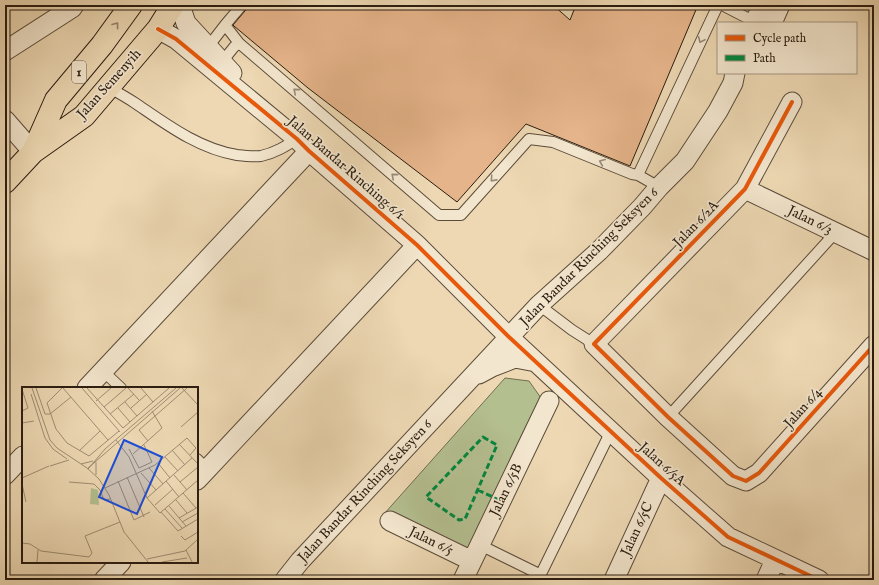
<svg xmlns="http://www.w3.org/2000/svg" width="879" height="585" font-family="'IM FELL English',serif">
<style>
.green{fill:#b4bf90;stroke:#6f6e50}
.building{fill:#e6b48a;stroke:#2a1c10}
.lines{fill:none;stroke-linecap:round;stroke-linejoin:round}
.lane-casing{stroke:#5b4b39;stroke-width:12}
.street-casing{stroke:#5b4b39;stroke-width:21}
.primary-casing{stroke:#2a1c10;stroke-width:24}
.lane{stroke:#f3e6ce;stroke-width:10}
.street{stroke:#f3e6ce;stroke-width:19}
.primary{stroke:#edd8b3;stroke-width:22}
.quiet{stroke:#00873e;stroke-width:3;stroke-dasharray:6 3;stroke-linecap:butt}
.cycleway-casing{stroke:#f3e6ce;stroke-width:6}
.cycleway{stroke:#e8590c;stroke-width:4}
.oneway{stroke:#95836a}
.oneway2{stroke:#998b78}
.labels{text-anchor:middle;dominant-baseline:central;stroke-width:3.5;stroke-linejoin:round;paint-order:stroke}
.shield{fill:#f3e6ce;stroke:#665949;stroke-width:1}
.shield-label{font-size:13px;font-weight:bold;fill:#2a1c10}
.street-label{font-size:14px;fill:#2a1c10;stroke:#f3e6ce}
.inset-road{fill:none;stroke:#9f8d72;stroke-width:1}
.view{fill:#1d4ed8;fill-opacity:0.15;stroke:#1d4ed8;stroke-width:2}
.inset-edge{fill:none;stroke:#2a1c10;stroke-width:2}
</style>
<rect width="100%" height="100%" fill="#edd8b3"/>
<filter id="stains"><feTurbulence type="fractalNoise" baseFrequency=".005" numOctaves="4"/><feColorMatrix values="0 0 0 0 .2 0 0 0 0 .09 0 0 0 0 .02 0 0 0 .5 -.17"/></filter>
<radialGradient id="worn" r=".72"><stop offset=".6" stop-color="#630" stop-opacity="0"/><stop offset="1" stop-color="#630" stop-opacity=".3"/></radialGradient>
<path class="green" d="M505,378L529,381L541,398L468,555L384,514Z"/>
<path class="building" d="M250,5H553L570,20L576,5H698L630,166L526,124L457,202L308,88L234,26L233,25Z"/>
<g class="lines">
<g class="lane-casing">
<path id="lane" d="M242,5L225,25L239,43L439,215H461L529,139L553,142L632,174L638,175L659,187
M722,5L755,22
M208,47L225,25
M222,62L234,47L239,43
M108,87C117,92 126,97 135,103C166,124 199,149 237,155C245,156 253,157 261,156C275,153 286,146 297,139
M638,175L718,5
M539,305L572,330L594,344
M103,371L121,388
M668,417L836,232
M197,459L207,469
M480,545L541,575
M538,580L611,431"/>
</g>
<g class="street-casing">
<path id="street" d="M180,5L186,23L232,73
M754,23L763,5
M772,23L780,5
M158,29L176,39L297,139L309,151L417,245L509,337L661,478L728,537L819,580
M5,51L72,8L74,5
M792,102L745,189L594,344L668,417L733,476L746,481L759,473L874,345
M5,120L33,152
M745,189L874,251
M479,374L492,367L515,358L536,362
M87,388L309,151
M5,475L23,456
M197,480L417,245
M390,521L472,561
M104,580L121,562
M285,580L300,561L539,305L599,251L642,207L659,187L685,161L718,111L733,83L735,73
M463,580L549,401
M614,580L661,478
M766,580L775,560"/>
</g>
<g class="primary-casing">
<path id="primary" d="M33,152L56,100L102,45L131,5
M5,182L33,152L84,116L158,29L173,5"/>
</g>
<use href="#lane" class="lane"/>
<use href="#street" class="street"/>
<use href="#primary" class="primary"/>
<path class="quiet" d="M483,437L497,445L465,519L459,520L426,497Z
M478,490L501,501"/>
<g class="cycleway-casing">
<path id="cycleway" d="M158,29L176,39L297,139L309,151L417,245L509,337L661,478L728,537L819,580
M792,102L745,189L594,344L668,417L733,476L746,481L759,473L874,345"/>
</g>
<use href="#cycleway" class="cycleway"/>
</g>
<defs><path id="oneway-chevron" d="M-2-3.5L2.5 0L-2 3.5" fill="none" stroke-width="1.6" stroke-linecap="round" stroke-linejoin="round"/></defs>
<use class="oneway" href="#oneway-chevron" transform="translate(116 25) rotate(-53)"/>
<g class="oneway2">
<use href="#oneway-chevron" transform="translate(701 40) rotate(115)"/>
<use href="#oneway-chevron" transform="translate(296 91) rotate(-139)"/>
<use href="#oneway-chevron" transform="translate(602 162) rotate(-157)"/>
<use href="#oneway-chevron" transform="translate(394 176) rotate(-139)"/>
<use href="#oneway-chevron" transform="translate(493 179) rotate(132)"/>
</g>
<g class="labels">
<rect class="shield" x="72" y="61" width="14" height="22" rx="3"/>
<g class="shield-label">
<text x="79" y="72">1</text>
</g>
<g class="street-label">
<text transform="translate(109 84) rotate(-48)">Jalan Semenyih</text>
<text transform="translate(346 168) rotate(41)">Jalan Bandar Rinching 6/1</text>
<text transform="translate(810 220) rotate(26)">Jalan 6/3</text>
<text transform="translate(696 224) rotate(-46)">Jalan 6/2A</text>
<text transform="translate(589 257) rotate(-45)">Jalan Bandar Rinching Seksyen 6</text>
<text transform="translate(803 408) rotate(-48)">Jalan 6/4</text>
<text transform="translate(662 464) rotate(42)">Jalan 6/5A</text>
<text transform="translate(506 490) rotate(-64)">Jalan 6/5B</text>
<text transform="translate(365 491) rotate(-47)">Jalan Bandar Rinching Seksyen 6</text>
<text transform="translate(637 529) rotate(-65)">Jalan 6/5C</text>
<text transform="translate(431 541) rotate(26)">Jalan 6/5</text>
</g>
</g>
<g transform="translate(22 387)">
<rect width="176" height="176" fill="#edd8b3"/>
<path d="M69,101L76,103L77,118L68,117Z" fill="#b4bf90"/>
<path class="inset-road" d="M10,1L28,53L35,61L65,81L77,92L87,108L102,145L126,175M14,1L23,27H28M40,1L25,16L34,42L45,56L67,69L97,44M41,1L86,53M60,1L98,45M65,1L101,41L147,1M106,1L117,13M119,1L131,15M160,1L176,18M0,2L6,21L0,24M9,7L23,51L31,62L45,72M74,14L89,1M103,15L115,29M82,20L104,1M96,21L108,35M109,21L125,7M28,27L49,10M88,27L112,7M0,36L12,34M159,40L176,25M94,53L107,70L125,111L138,126L176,93M126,54L117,43L165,1M157,57L176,77M107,62L117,81L130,75L122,58M150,63L163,78M57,64L78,44M111,67L140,41L130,24M143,70L156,84M136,76L148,91M59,77L71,74M28,79L47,73M127,81L141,97M65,82L158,1M66,82L83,62L154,1M119,86L134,103M74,88V75M152,88L165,103M105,90L122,130M0,91L27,79M96,94L112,133L128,125M144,94L157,110M47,95L72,97L78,103L82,113L88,112M158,95L176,80M0,97L4,115M83,101L133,78L165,51L174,61L168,68M161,106L174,121M125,111L170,71M154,113L165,126M133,118L151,102M147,119L164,139M143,122L160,141M139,125L156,144L176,132M157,131L176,120M160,135L176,126M159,149L163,153L176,145M0,156L8,157L19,164L67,170L70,166L63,149L98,135M164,163L170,175M125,172L163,164L176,152M15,175L16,163M140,175L165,171"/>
<path class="view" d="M102,53L140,70L115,127L77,110Z"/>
<rect width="176" height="176" class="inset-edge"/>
</g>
<rect width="879" height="585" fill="none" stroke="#edd8b3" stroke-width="20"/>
<rect x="6" y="6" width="867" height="573" fill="none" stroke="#2a1c10" stroke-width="2"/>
<rect x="10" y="10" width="859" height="565" fill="none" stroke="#2a1c10"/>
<rect x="717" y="22" width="140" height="52" fill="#f3e6ce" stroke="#a39582"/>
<rect x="725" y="35" width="20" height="6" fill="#e8590c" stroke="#a39582"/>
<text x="753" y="42" font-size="12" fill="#2a1c10">Cycle path</text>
<rect x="725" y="55" width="20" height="6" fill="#00873e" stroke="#a39582"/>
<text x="753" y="62" font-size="12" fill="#2a1c10">Path</text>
<rect width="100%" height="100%" filter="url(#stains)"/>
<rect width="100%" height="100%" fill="url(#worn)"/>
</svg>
